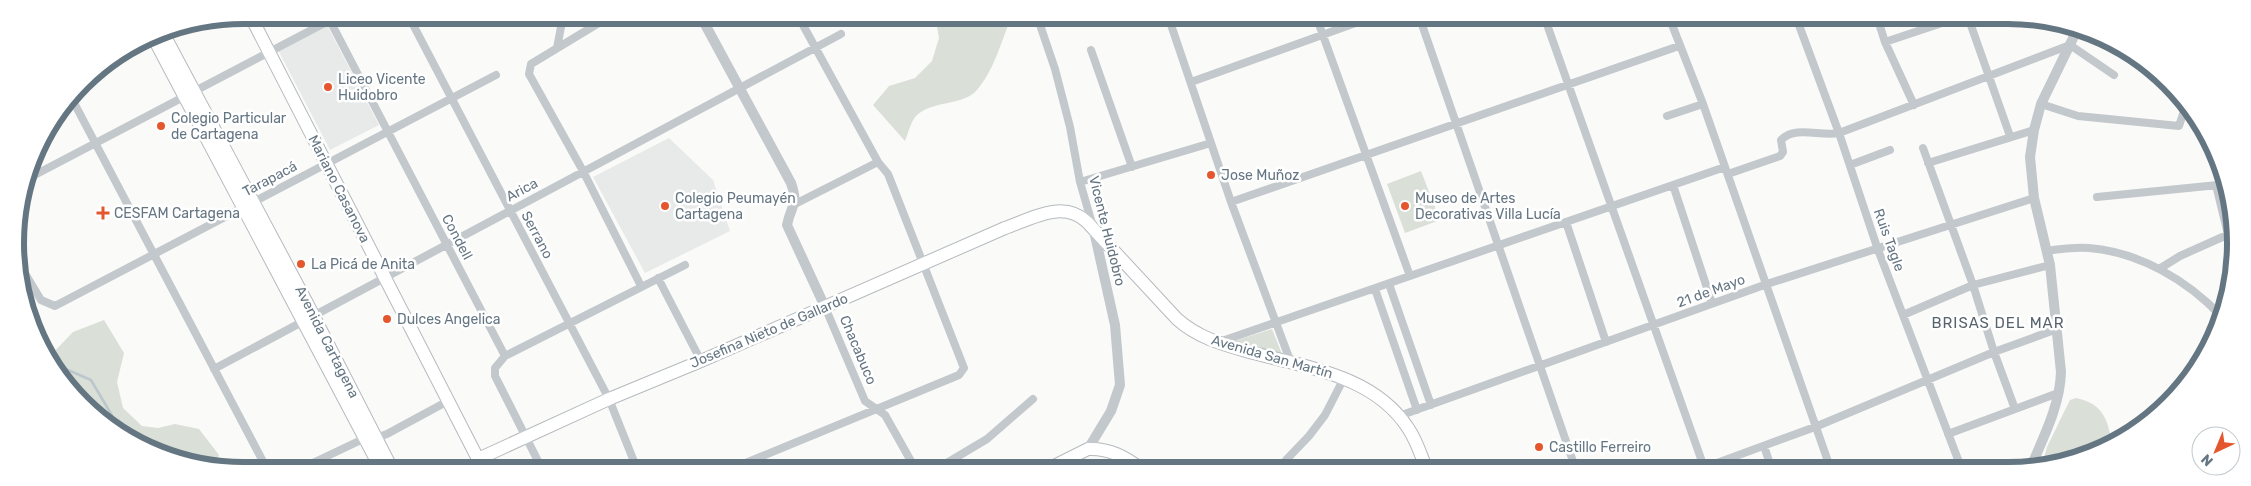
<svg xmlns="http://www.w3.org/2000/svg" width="2251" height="486" font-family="Rubik,sans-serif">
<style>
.built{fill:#e8e9e9}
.green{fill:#dadfd7}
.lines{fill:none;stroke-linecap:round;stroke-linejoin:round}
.stream{stroke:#bbc7cb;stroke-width:2.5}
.secondary-casing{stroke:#b3babf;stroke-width:12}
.primary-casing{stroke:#b5babe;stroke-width:14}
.minor{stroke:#c3c8cc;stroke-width:8}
.tertiary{stroke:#c3c8cc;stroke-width:10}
.secondary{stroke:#fff;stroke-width:11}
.primary{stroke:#fff;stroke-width:12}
.poi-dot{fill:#e4572e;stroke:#fff;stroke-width:2}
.labels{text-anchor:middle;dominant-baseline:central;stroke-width:5;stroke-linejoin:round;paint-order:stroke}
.poi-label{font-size:14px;fill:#657683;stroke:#fff;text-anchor:start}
.street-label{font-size:14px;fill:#657683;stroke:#fff}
.neighbourhood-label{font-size:15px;letter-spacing:1px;fill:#57646e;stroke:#fff}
.rim{fill:none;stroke:#657683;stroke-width:6}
</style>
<rect width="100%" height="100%" fill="#fafaf8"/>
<path class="built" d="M327,25L379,125L330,150L278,50Z
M669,138L713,180L730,231L645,273L593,177Z"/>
<path class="green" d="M935,16H1010L1011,18C1001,42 994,71 976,91C962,106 932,100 916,116C911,121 908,134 905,141L873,105L889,86L915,78L932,61L939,38Z
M1421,171L1440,220L1405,233L1387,184Z
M104,320L124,353L117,382L123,408L142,426L158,428L175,424L199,429L219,455L213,469L129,441L71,393L50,356L73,332Z
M1272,329L1284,359L1228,343Z
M2076,398C2104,404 2108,420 2112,445L2042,465L2047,447L2064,412L2070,400Z"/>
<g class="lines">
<path class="stream" d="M54,364L91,380L124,436"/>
<g class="secondary-casing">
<path id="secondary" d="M478,459L483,469"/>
</g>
<g class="primary-casing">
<path id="primary" d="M250,15L478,459L609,399L701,361L1005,228C1031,219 1063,199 1087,222L1177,319C1197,337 1221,344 1246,351C1303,367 1373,374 1408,428C1417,441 1421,456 1427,470
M162,31L307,303L392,469
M152,35L381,469
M1046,470L1088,449C1110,448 1125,457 1143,470"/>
</g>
<path class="minor" d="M327,15L505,356
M408,15L609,399L637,469
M612,15L531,64L529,74L583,171L641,286
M1037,16L1055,69L1070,127L1080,182L1093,227
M1168,16L1231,202L1291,363
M1316,16L1410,276
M1419,16L1576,470
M1544,16L1705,470
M1669,17L1703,104L1831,470
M1796,17L1839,133L1877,247L1962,470
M1877,17L1885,42L1914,105
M1968,17L2010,136
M1747,20L1758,17
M1885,42L1960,17
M557,48L561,27L558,15
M1091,50L1132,167
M1191,82L1375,16
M71,97L267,469
M2041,104L2078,116L2179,126L2187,102
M1667,116L1703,104
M1923,148L1973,285L1994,352L2015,409
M1928,163L2034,130
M1850,165L1890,150
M1728,174L1780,156L1783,152L1781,140C1796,125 1820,137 1839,133L2070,45L2114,75
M27,179L340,15
M1080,182L1211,143
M1673,185L1712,303
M2216,185L2233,255
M2097,197L2228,184
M1231,202L1679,46
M795,204L878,162
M1566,222L1606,342
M2046,251C2060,249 2075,247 2089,248C2139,252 2187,280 2221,316
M20,265L41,300L55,306L496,75
M2159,269L2180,256L2227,235
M658,278L701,361
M1389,284L1431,405
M1375,289L1417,410
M825,307L865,401L885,415L916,470
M1903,315L1973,285L2050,265
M1219,342L1725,167
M214,369L841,34
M1399,416L1767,284L2034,198
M1948,434L2058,393
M1764,446L1772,470
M300,469L359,441L376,438L387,434L448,401
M542,469L495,376V368L505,356L685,265
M731,469L959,375L964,368L888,174L878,162L798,16
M935,470L987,439L1033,399
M1285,470L1286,460L1309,436L1325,415L1344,378
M1698,470L1815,427L1994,352L2057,329"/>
<path class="tertiary" d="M700,15L791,183C799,206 791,204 787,225L825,307
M1088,449L1111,411L1120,385L1115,325L1094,231
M2030,469C2043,438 2060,406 2061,372L2050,265L2034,198L2030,157L2034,130L2041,104L2077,30"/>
<use href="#secondary" class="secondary"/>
<use href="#primary" class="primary"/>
</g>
<g class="poi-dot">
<circle cx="328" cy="87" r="5"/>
<circle cx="161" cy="126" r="5"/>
<circle cx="1211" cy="175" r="5"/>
<circle cx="665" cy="206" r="5"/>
<circle cx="1405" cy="206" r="5"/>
<path d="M100.5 205.5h5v5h5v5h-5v5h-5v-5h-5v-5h5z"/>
<circle cx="301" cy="264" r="5"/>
<circle cx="387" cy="319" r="5"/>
<circle cx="1539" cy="447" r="5"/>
</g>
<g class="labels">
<g class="poi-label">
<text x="338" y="79">Liceo Vicente<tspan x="338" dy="16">Huidobro</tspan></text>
<text x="171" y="118">Colegio Particular<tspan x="171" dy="16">de Cartagena</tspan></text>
<text x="1221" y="175">Jose Muñoz</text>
<text x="675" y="198">Colegio Peumayén<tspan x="675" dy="16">Cartagena</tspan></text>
<text x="1415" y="198">Museo de Artes<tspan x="1415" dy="16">Decorativas Villa Lucía</tspan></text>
<text x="114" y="213">CESFAM Cartagena</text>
<text x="311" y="264">La Picá de Anita</text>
<text x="397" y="319">Dulces Angelica</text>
<text x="1549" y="447">Castillo Ferreiro</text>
</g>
<g class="street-label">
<text transform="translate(270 179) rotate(-28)">Tarapacá</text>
<text transform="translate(339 189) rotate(63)">Mariano Casanova</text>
<text transform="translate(522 190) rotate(-28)">Arica</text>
<text transform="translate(1107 231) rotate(76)">Vicente Huidobro</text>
<text transform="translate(537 235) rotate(62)">Serrano</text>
<text transform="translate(457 237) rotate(62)">Condell</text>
<text transform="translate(1889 240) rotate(70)">Ruis Tagle</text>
<text transform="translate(1711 291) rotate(-20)">21 de Mayo</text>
<text transform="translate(769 331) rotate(-23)">Josefina Nieto de Gallardo</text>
<text transform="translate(327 342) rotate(63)">Avenida Cartagena</text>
<text transform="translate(858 350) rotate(67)">Chacabuco</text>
<text transform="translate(1272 357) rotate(16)">Avenida San Martín</text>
</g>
<g class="neighbourhood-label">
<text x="1998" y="323">BRISAS DEL MAR</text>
</g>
</g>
<path d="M0 0H2251V486H0ZM243 24H2008A219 219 0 0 1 2227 243V243A219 219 0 0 1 2008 462H243A219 219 0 0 1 24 243V243A219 219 0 0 1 243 24Z" fill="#fff" fill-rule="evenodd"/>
<path class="rim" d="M243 24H2008A219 219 0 0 1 2227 243V243A219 219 0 0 1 2008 462H243A219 219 0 0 1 24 243V243A219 219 0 0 1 243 24Z"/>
<g transform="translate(2216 451) rotate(224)"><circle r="24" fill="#ffffff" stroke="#c1c8cd"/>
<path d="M0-4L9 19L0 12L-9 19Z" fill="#e4572e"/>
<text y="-8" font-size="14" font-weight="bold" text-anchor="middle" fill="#657683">N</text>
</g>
</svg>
